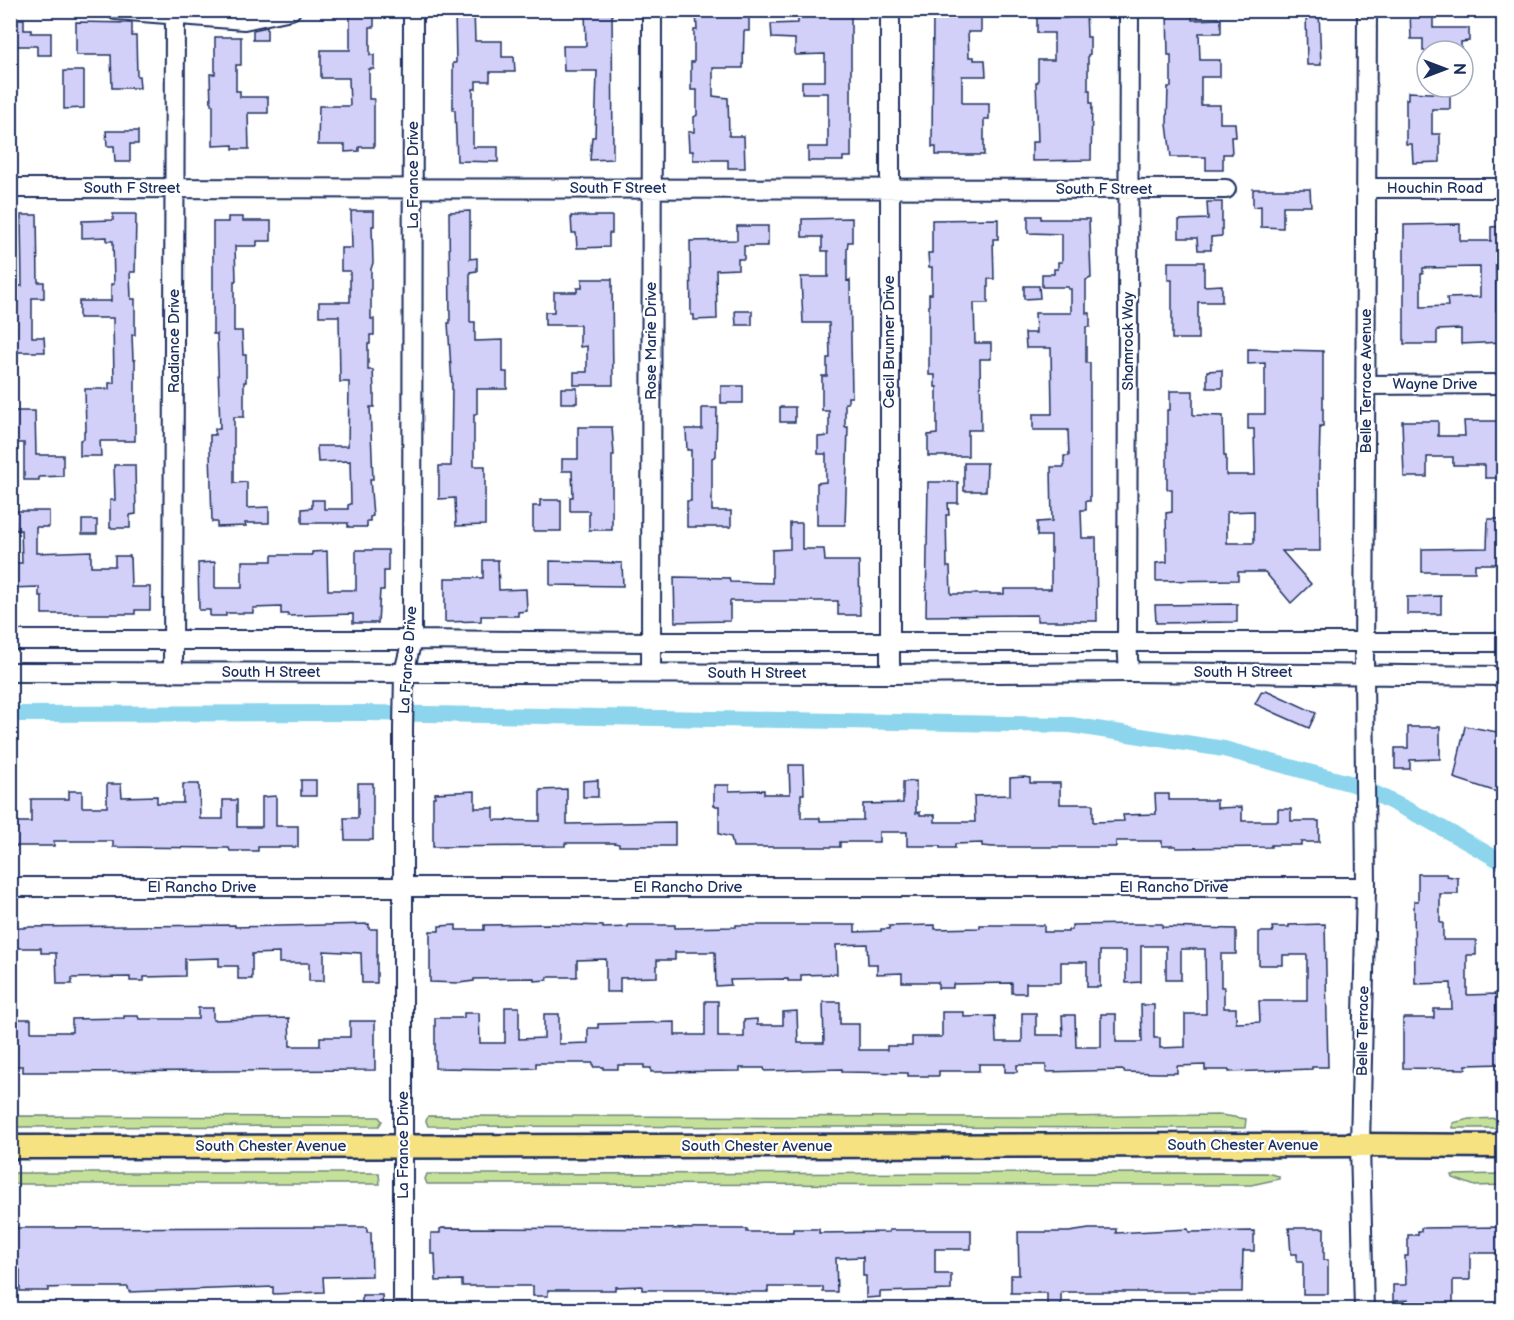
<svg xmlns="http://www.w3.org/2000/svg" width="1514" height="1320" font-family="'Balsamiq Sans',sans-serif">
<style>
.green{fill:#c5e199;stroke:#70887c;stroke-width:1.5}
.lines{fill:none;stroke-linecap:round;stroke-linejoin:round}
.canal{stroke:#8cd5ed;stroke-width:16}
.building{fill:#d2cff8;stroke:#1b2f5e;stroke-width:1.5;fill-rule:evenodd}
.minor-casing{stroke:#1b2f5e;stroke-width:22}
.major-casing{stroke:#1b2f5e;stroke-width:27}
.minor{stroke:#fff;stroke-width:18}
.major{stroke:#f7e281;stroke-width:22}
.labels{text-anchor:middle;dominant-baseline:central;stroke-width:4.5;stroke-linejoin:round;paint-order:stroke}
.street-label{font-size:15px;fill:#1b2f5e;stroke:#fff}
</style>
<rect width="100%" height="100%" fill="#fff"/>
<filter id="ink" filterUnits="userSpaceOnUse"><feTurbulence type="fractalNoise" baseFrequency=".0167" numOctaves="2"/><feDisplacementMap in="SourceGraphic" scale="12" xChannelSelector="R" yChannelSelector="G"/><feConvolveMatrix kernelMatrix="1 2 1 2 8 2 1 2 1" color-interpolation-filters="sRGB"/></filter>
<g filter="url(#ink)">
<path class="green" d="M1221,1115L1246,1119L1245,1128L428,1126L426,1121L428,1116L1055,1117Z
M11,1116L379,1117L382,1121L379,1126L11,1127Z
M1503,1118V1128H1453V1123L1469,1119Z
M11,1173H379L380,1184H11Z
M1267,1173L1279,1176V1179L1251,1185L479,1184H427L425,1179L427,1174Z
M1503,1174V1185L1475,1186L1453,1178L1452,1175Z"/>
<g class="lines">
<path class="canal" d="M10,714L367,713L1071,725L1224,749L1360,786L1426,819L1504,863"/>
</g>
<path class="building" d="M350,10H370V12H374V27H370V55H374V69H369V99H374V147H359V151L345,152V145H318L319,106H350L349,78H321V50H350Z
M455,10H474L475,41H502V57H514L515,72H490V81H476V89H473V147H498V162L457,161L455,110H453V63H456Z
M585,10H612L613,159L590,160L592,137H595L597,71H564L563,46H586Z
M696,10L749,11V31H744L743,68H713V96L728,98L729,136H744L745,168H728V160H693V151H689L688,132H694V117L697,115V90H691V62H694V30H697Z
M798,10H851V157H843V161H808V147H828V93H802V81H825V54L795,55V39L772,38L771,24L798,23Z
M933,10H953V16H981V32H968L969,57H974V60H985L986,76H962V103H989V119H984V155H936V147H932Z
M1066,10H1086L1087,37H1090V54L1088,55V90H1090V103H1092L1091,160L1032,161V142H1038L1036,82H1038V60H1054V33H1037V18H1067Z
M1167,10H1192V20L1221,19V33H1199L1200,60H1220V77H1201V105H1220V123H1235L1236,137H1231L1232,154H1223V170H1206V157H1171L1167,124L1168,87H1171V55H1168Z
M1306,10H1319L1321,65H1307Z
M1410,11H1433V28H1469V41L1461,42V51H1423V39H1411Z
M10,19H24V30H31V33H51V55H37V46H10Z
M76,22L132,23V36H136L137,76H139L140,88H112L111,55H76Z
M267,27V40H253V30Z
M215,37H241V65H236V91H240V97H268V113H248L249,149H233V145L213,146V105H211L210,74H215Z
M64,71H84V108L64,109Z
M1408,92L1450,94V109H1432V134H1440V162L1413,163L1412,144H1406V99H1408Z
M106,131H138V144H130V162H115L114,146H107Z
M1253,189H1310L1311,206H1283V228L1261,227V206L1253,207Z
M1207,202H1222V236L1211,237V250H1198L1197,238H1179V220L1208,219Z
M351,211H374V226H372L373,263L371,269V319H374V335H370V344H368V370H373L374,392V407H370L373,479H370L373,516L370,517V521H367V527H348V523H302V509L312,508V500H324V509H348V505L351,504L350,461L318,462L317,446H348L349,384V382H340L339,316H319V302H350V271H341V248H352Z
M470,211V259L477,258V271L470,272V322H475V341L503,340V372H507V389H477V414H474V466H485V525L456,526L455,498L439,499V466H451L452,384L448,323H450L449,212Z
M113,214H136L135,272H130L131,299H135V335H132L133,360H135V441H100L101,456H80V440L84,439V431H86L85,389H109V383H114L113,318H79V301H111V284H114L113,241H107V237L82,238V221L113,220Z
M21,215H37L38,282H44V298H32V337H44L45,352H10V286H22Z
M571,216H612V233H609V247L577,248L576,233H572Z
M1028,216H1041V219H1089L1091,278L1086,280V313H1090V327H1086V363H1090V501H1086V510H1081L1082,538H1096L1097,621H1037V615L926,616L928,482H958V503H948L949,515H946L947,567H950L951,594H1004V589H1051V536H1037V522L1052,521L1051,467H1064V456H1069L1068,430H1033V414H1052L1051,348H1026L1025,333H1036L1035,313H1071V289H1068V287H1042V274H1054V269H1058V262H1062V234L1028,233Z
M228,217H243V221H271V241H257V246H235L236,281H234V331H242L243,355H246V382H244V417H234V483L247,482V508L269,507V523H245L246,526L217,527V522H212L210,450V435H215V429H220L217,334H213V222H228Z
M852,218V242H848L847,250V281L850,280L852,397H848V403H845V427H848L845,525H817V483L826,482V454H818V437L829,436V411H822V376H827V358H830L829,323H803L801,277H828V251H822V237H802V219Z
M998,219V239H993L994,279H988V303H974L975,343H991V359H980L981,430H968V456H928V435L937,434V387H935V375H929V294H932V267H929L928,253H932V220Z
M1460,224V241H1491V227L1503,226V252H1496V311H1503V342L1461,344V329L1437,330V344H1404V225ZM1480,267V297L1447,298L1448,306L1421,307V274H1423V268Z
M737,226H768V246H744V259H738V269L716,270L717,319L694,320V315H691L690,241L737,240Z
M1168,262H1204V286L1222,285V302H1198V339H1172V280H1168Z
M582,279H612L613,385H574V372H587V346L580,347V325H545V312H554V292H577V288H582Z
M1024,286H1039L1040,298L1024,299Z
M735,311H752V325H736Z
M1248,349L1323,351V426H1320L1319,469L1320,551H1282L1311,584L1291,603L1265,572H1238V580L1156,581V563L1167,562L1166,513L1172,512V489H1167V410H1170V391H1193V415L1223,416L1224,456H1226V475H1255L1254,429H1248V414H1265V363L1248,364ZM1254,511V543H1227V512Z
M1222,370V388H1207V371Z
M721,386H743V403H721Z
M561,388H577V403H561Z
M780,407H795V422H780Z
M702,408H717L716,456L712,458V511H731V527H687V501H691V450H687L686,429H702Z
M10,411H35L36,455H63V476L39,477V480H24V443H10Z
M1402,421H1438V436H1465L1464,421H1503V478H1485V465H1453V457H1427V477H1404Z
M578,427H612L614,455H612V530H589V511H570V497H573L572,471H562V459H578Z
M964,463H987L986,491H964Z
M114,465H135L136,514L130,515V528H110V500H115Z
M540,500H561V531H533V506H540Z
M14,511H49V527H36V553L91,551V566H115V556H130L131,587H150V610H135V614H42V596H39V587L10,588V563H22L21,530H15Z
M1488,519H1503V564H1475V572H1422V549L1487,548Z
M82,520H97V534H82Z
M790,523H802V549H824L825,561H859L860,615H838V601H730V621L675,622L674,577L729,578L730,582L772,583V550L790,549Z
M356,550H388V571H384V590H380L378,623H353V614L288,616V614H281V607L253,608V613H226V616H210V610H199L198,563L215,562V588H242V561H272V555H312V552L327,551L328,590H356Z
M483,560H498L499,590L526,589L527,611L518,612V616H481V621L445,622V578H483Z
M550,561L622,563L623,586L550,585Z
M1441,596V614H1407V597Z
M1237,604V622L1156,623L1155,605Z
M1266,690L1316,713L1309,728L1255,704L1262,691L1264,692Z
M1465,726L1503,733V794L1454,778Z
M1408,727H1440V759L1410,760V769H1395V748H1408Z
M789,765H803L804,794H801V818H820V821L863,820V804L903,803V782L916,781V813L920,812V815H935V822H975L974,796L1010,795V778L1024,777L1030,778V783H1060V804H1093V822L1124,821L1123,815L1156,814L1155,794H1169V800H1217V808L1242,807V821H1278V809H1291V821H1319V842H1301V845H1271V847L1176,848V846H1162V841H1116V847H993L982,846V843L955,844V848H940V846H907V832H879V842H840V847H733L731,837L719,834V806H714V785H729V791L764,790V794H790Z
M301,780H316V796H301Z
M598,780V797H583V781Z
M358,783H373V840H345L344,818H358Z
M107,784H121L122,797L157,796V803H183V784H199L200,819H223V800H237V827H262V797L276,796V826H298V847H258V851H230L229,848L113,847V841H54V846H10V822H31V799H69V791H82V807H107Z
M567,789V824L675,822V846H619V844L614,843H565V846L433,847V797H435V793L475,791V808H494V820L540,821V790Z
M1418,874H1446L1447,876L1458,878V894H1440V923H1443V940H1476V955H1467V995L1496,994L1495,1041L1503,1042V1064L1466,1065V1069L1403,1068V1018H1434V1009H1452L1451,983L1415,984L1414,901H1418Z
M369,924V929H377V983H362L361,953L324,951V981H309V963H279V953L252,954V979H238V966H219V958L185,959V976L144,977V981H130V977L72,978V984H57L56,953H41V948H10V928H25V927L235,925V927Z
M549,924L603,926V928L628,927V925H675V928L736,927V925H855V932L881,931V929H889V926L935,925V929L980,928V925H1044V932H1068V930H1072V925L1131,924H1162V927L1236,929V954H1221V987H1224V1008H1236V1023L1260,1022L1259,1001H1307V955H1283V965H1259V932H1273L1272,927H1289V925L1325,924L1328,1067H1312V1069L1229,1072V1070H1205V1065L1177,1066V1073H1157L1124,1072V1070L1046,1072V1065H1017V1072H1005V1064H979V1071H939V1076H908V1073L842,1072V1069L765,1071L764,1068H740V1071L651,1072V1068H644V1065H618V1069H603V1067H593V1063H536V1068L502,1069L435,1068V1018H464V1013H479L480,1043H505V1007H519V1039L544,1038V1014H559V1044L588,1043V1028H598V1024L675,1022V1035H705V1001H718V1037H744V1020L757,1019V1025H783V1012L797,1011L798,1043H824L823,1002H840V1024H859V1050H887V1046H912V1037H942V1012H964V1017L995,1016L996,1042H1022V1013H1036V1035H1063L1062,1015H1075L1076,1047H1101V1014H1116V1042H1142L1141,1005H1154V1038H1160V1048L1185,1047V1014H1206L1205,949H1181V980H1166V946H1141V982L1126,983V951H1100V987H1087V962H1061V983H1026V993H1012V983L953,984V988H938V982H902V973L877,974V964H868L867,944L836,945L837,974L801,975V981H788V979L730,980L731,985L716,986L715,952H675V960H657V977L620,978V992H606V959L577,960V977H547V980L534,981V978L474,979V981L459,983L430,982V931H439V926L456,925V930H484V925Z
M198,1008H213V1020L289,1018L290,1046H320V1037H350V1021H375V1070L58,1072H23V1066H10V1046L16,1045V1019H31V1032H72V1019L124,1018V1016H138L139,1019H198Z
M354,1227H367V1232H371L372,1276L323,1277L324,1292L273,1294V1287L129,1292L128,1287H71L48,1288V1291H20V1270H10V1228Z
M1503,1227V1253H1470V1280H1453V1307L1438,1308V1303H1408V1300L1393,1301V1285H1406L1405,1256H1408V1235H1418V1231H1421V1228Z
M442,1228L747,1229V1232H793V1229H819V1233L889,1232V1230H971V1249H935V1274H951V1290L880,1292V1297L866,1298V1276H863V1257L836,1258L837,1292H823V1287H768V1292H751L715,1290H642V1286L615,1287V1290H548V1296H533V1286H462V1280L436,1281L435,1254H431V1233H440V1229Z
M1289,1228H1324V1260H1328V1294H1303V1261H1297V1254H1291Z
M1089,1229H1116V1233L1188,1229L1189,1232L1254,1231V1251H1243L1242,1292H1061V1310H1047V1293H1011V1275H1019L1018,1232H1069Z
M362,1295H382L383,1310H362Z"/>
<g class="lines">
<g class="minor-casing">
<path id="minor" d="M116,10L244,20L291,10
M1129,10L1127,642L1129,672
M10,188L1226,189
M1367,188H1504
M1366,385L1504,384
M10,640H412L650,642H1504
M173,671L175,10
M10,672L890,674L1129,672L1504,676
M651,672L652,10
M890,674V10
M10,887H1366
M403,1310V729L404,672L412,640L413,10
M1364,1310L1360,1145L1366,887L1364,673L1367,10"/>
</g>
<g class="major-casing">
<path id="major" d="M10,1147L1360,1145L1504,1146"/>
</g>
<use href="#minor" class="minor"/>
<use href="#major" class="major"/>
</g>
</g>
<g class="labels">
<g class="street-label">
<text transform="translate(413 175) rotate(-90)">La France Drive</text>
<text x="132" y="188">South F Street</text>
<text x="618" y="188">South F Street</text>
<text x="1435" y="188">Houchin Road</text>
<text x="1104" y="189">South F Street</text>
<text transform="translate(174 341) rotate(-90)">Radiance Drive</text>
<text transform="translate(651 341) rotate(-90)">Rose Marie Drive</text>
<text transform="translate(1128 341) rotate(-90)">Shamrock Way</text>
<text transform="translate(889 342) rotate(-90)">Cecil Brunner Drive</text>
<text transform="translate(1366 381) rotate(-90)">Belle Terrace Avenue</text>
<text x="1435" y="384">Wayne Drive</text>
<text transform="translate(408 660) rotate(-86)">La France Drive</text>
<text x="271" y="672">South H Street</text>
<text x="1243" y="672">South H Street</text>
<text x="757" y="673">South H Street</text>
<text x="202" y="887">El Rancho Drive</text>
<text x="688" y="887">El Rancho Drive</text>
<text x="1174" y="887">El Rancho Drive</text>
<text transform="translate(1363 1031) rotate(-89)">Belle Terrace</text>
<text transform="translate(403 1145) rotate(-90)">La France Drive</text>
<text x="1243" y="1145">South Chester Avenue</text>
<text x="271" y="1146">South Chester Avenue</text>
<text x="757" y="1146">South Chester Avenue</text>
</g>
</g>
<rect width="1514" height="1320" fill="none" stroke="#fff" stroke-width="36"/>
<rect x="18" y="18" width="1478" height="1284" fill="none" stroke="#1b2f5e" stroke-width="2" filter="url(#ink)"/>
<g transform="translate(1445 69) rotate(90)"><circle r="28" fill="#ffffff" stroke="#a4acbf" stroke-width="1.5"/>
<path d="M0-4.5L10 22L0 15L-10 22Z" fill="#1b2f5e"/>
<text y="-9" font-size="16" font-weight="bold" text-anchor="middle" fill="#1b2f5e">N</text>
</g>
</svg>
